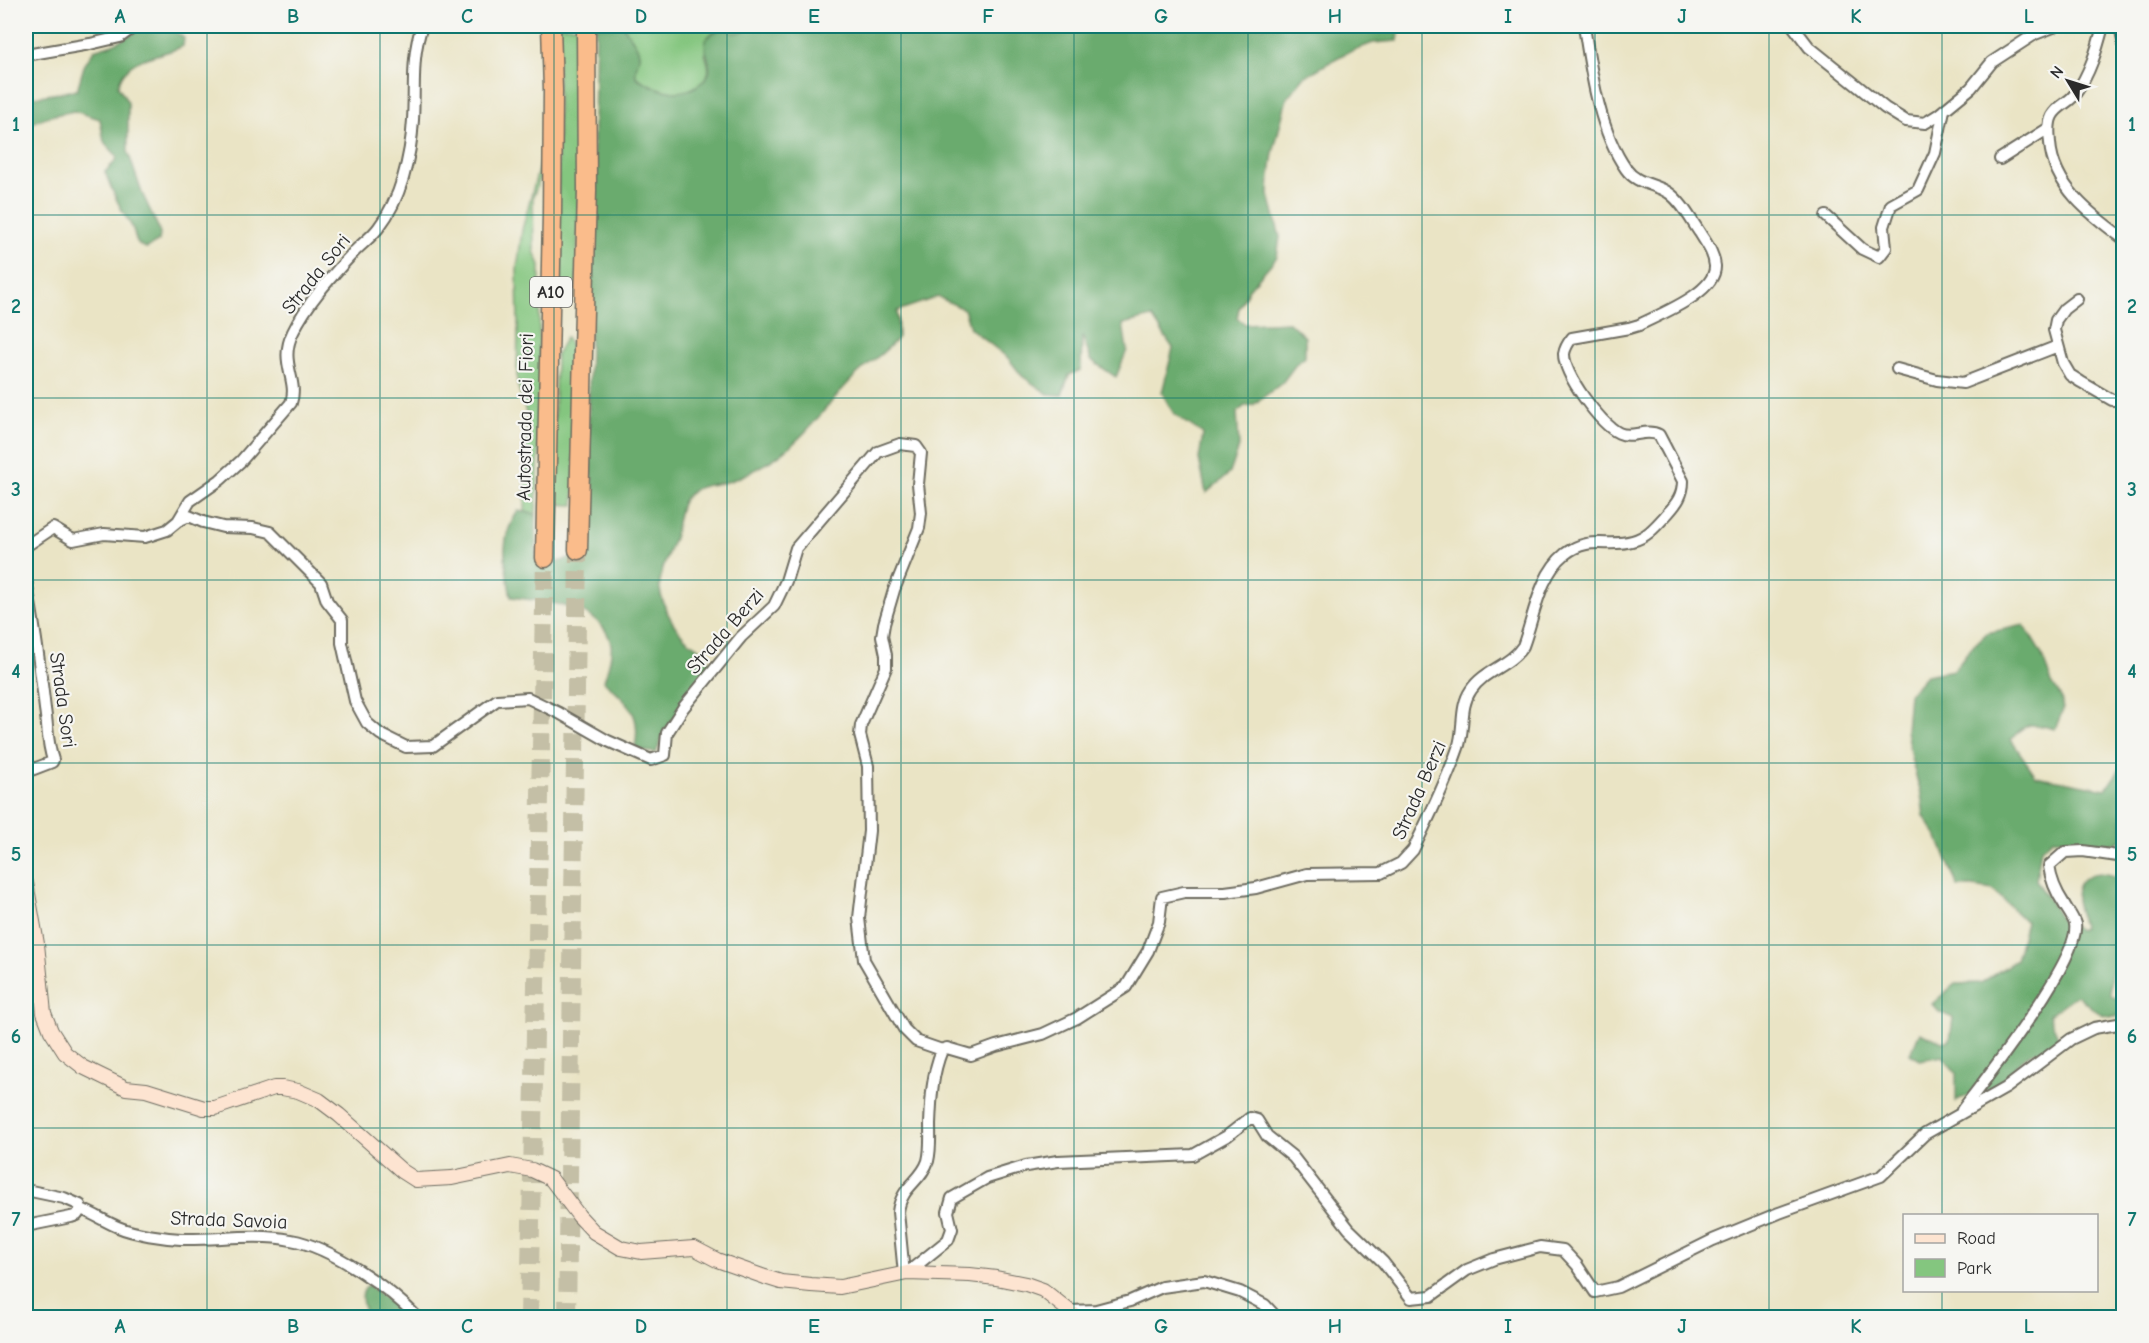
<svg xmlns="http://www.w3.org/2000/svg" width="2149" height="1343" font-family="'Comic Neue',sans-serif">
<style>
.green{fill:#84c67f;stroke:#587855;stroke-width:1.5}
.forest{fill:#6bab6e;stroke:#4b6b4c;stroke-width:1.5}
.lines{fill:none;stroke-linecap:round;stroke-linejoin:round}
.motorway-tunnel{stroke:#c4bfa6;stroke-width:18;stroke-dasharray:18 9;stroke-linecap:butt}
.minor-casing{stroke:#6e6c61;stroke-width:14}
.secondary-casing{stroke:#6e6c61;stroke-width:16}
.motorway-casing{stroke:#6e6c61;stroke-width:21}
.minor{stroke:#fff;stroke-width:10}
.secondary{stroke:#fde4d1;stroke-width:14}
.motorway{stroke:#fabc8b;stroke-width:18}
.grid{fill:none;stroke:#0f766e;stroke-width:1.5;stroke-opacity:0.55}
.labels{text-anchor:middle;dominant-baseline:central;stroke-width:4.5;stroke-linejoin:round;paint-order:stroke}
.shield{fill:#f6f6f2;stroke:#686867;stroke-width:1.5}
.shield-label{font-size:18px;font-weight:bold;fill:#2b2b2b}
.street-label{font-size:20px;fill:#2b2b2b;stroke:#f6f6f2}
.neatline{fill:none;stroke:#0f766e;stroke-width:2}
.grid-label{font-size:20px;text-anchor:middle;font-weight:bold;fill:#0f766e}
</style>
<rect width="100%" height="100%" fill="#f6f6f2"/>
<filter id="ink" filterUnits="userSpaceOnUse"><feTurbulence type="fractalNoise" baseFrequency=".0167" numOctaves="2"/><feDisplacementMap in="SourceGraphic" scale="12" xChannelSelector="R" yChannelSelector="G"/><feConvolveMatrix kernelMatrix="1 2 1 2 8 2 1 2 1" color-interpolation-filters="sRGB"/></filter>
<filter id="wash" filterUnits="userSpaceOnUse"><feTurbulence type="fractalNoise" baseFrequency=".008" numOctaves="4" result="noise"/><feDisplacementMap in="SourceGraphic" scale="24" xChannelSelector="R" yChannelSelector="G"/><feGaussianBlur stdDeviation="1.35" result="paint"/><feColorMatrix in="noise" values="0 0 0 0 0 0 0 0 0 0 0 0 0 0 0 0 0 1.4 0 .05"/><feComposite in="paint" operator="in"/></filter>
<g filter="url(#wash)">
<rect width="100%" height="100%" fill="#eae4c5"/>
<path class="green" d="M558,26H579L580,85L577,280L567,298L558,279Z
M623,26H756L746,31L733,33L728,29L705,54C709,66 712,74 701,83C680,100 656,90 636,77C634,68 638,65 639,57C640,47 628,34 623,26Z
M541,159V176L533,197L534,251L540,265L539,352L543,367L536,514L525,512L527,416L517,383L518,324L517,270L522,230Z
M566,337L576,356L574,505L552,504L556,355Z"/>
<path class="forest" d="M146,26C161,26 173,29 184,38L183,46C160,58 126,54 118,86L128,103V152L142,193L158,227L160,234L159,241L147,248C142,247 142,247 138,243C134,238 135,231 131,225C120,209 112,191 105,172L116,161L117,156L104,142L100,119L74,111L50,116L26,125V84L34,97L77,90L84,66L94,50L113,44Z
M596,26H623C628,34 640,47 639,57C638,65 634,68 636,77C656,90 680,100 701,83C705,80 708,77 709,72C713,57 694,42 716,31C723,28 727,29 734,33L746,31L756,26H1400L1398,41L1373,43L1344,54L1304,77L1287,98L1273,153L1270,175L1269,195L1280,237L1277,257L1249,289L1239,308L1237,318L1245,324L1289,322L1305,337V357L1297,363L1282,383L1253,405L1245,406L1237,412L1239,447L1230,473L1206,493L1199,459L1203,434L1174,414L1162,393L1173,348L1152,317L1123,324L1127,350L1116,377L1091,360L1082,335L1081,370L1069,375L1062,395L1048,394L1022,376L1008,358L970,328L964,309L938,297L897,311L898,337C886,353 869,362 854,377C826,405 803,443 767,463C755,470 743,476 730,481C712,487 700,481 685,498C677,509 678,525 674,538C669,551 658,576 660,590C663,607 673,626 685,638C699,652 704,644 711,667L665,730L656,753L644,751L635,747C642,712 627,703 604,681C607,670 613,656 611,644C603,605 543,601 511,597C505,564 498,541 518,511L536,514V562L553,563L588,554C595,518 594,482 588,446Z
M2024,625L2041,653L2052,683L2061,697L2063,710L2055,729C2033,723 2025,721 2011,740L2036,776L2106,789L2123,765V840L2113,844L2053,839L2041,849L2036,880L2063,922L2079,930L2083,927C2081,918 2075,904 2076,895C2078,869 2109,868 2123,883V956C2110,966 2109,980 2111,996L2123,1002V1014C2103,1022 2091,1007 2077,995L2049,1015L2060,1042L2047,1051C2022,1047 2014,1074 1995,1086C1985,1093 1971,1095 1959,1099L1956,1102V1073L1943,1056L1920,1060L1910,1054L1920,1032L1942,1042L1950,1040L1953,1018L1939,1012L1932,1004L1955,984L1981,983L2016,960L2026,922L1993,890L1973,887H1958L1938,838L1924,816L1921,794L1911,758L1906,730L1909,694L1926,675L1954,670L1969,650L1987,633Z
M369,1285L408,1317H366C364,1306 357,1293 369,1285Z"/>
</g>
<g filter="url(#ink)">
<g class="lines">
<path class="motorway-tunnel" d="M529,1318L545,558
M567,1318L578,550"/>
<g class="minor-casing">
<path id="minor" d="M1793,26L1809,47L1885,108L1906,121L1925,123L1938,115L1971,88L1992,62L2035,34L2056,26
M2103,26C2097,49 2090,74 2075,94C2069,103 2058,105 2052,116C2048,124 2049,134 2050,143C2053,186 2091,215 2124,239
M2120,26L2124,45
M26,55L90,44L120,37L135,26
M2000,159L2049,128
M1826,216L1862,249L1879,257L1886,248L1884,227L1891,205L1918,190L1935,153L1944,110
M2077,299L2064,309L2056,320L2054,330L2063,363L2070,375L2081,382L2112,400H2124
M1897,369L1937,380L1963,383L2058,346
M178,521L189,516L203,522L223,527L253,528L270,532L321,583L327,601L342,620V643L355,701L367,723L380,734L406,747L433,746L497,700L528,698L559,713L608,741L651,760L665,755L667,733L683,708L741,637L774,606L786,581L796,548L878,452L900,444L916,446L921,453L918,484L921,513L919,528L894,590L884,624L882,636L886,655V668L861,725L860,735L868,766L869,831L859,918L864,960L904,1029L916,1041L942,1050
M26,546L53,528L73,540L104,534L145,537L167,530L178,521L190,501L220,480L241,461L291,403C299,379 278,363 293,332C307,303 331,277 353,253C361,244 372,237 379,227C389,214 398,195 403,178C408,161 412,138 413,120C415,88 411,56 422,26
M26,580C34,622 40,666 45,709C48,727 47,743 53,760L52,762L26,772
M1962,1110C1985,1080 2081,958 2075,924C2073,917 2067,910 2064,904C2056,892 2051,881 2049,866L2065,852L2083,851L2124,857
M26,1190L64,1198L80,1205L81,1209C94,1214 106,1222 118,1227C134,1234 164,1238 181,1239C218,1240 255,1233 291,1240C331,1247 390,1288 418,1318
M26,1226L71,1217L77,1215L81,1209
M907,1273L948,1240L952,1229L948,1212L952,1198L987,1178L1026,1166L1058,1161L1193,1155L1227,1136L1250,1118L1257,1120L1267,1136L1293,1157L1349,1229L1383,1262L1411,1298L1431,1296L1467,1270L1494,1259L1540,1247L1563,1250L1577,1265L1595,1292L1618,1287L1713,1240L1779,1213L1881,1176L1925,1134L2006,1088L2071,1039L2094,1028L2124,1023
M904,1274L898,1212C901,1186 921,1182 928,1161C931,1149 930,1136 930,1124C931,1099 932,1074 942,1050L947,1048L971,1055L996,1046L1043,1034L1077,1018L1126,987L1148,951L1159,922L1162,897L1184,892H1225L1256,888L1307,874L1381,873L1401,863L1413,850C1429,817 1446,783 1458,748C1465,730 1459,707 1471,690C1484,670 1510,666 1523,646C1534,617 1539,575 1565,554C1589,535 1608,548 1632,541C1648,537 1657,525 1668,513C1677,503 1683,495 1683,481L1659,435C1646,428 1632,439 1619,433C1600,424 1564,375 1564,354C1565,347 1568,343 1572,338L1629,328L1639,325C1660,314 1716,293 1715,266C1714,253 1706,243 1700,233C1691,220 1682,202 1669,193C1655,183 1637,185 1626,169C1599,131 1591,71 1584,26
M1070,1311L1096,1310L1130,1301L1162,1287L1204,1281L1240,1292L1265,1305L1277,1318"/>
</g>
<g class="secondary-casing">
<path id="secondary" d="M26,883L37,944L44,1013L51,1031L65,1053L83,1067L126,1088L146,1090L204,1108H215L274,1088H282L298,1091L319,1100L339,1115L402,1171L416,1180L452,1178L510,1166L532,1170L551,1179L579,1216L594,1232L621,1248L641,1252L694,1248L717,1260L765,1277L781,1282L811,1285L840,1287L907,1273L970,1275L996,1278L1026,1284L1043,1290L1078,1318"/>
</g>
<g class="motorway-casing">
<path id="motorway" d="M578,550L587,190L586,26
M545,558L552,215L553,90L551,26"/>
</g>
<use href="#minor" class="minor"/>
<use href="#secondary" class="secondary"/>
<use href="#motorway" class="motorway"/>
</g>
</g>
<path class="grid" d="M207,26V1318M380,26V1318M554,26V1318M727,26V1318M901,26V1318M1074,26V1318M1248,26V1318M1422,26V1318M1595,26V1318M1769,26V1318M1942,26V1216M26,215H2124M26,398H2124M26,580H2124M26,763H2124M26,945H2124M26,1128H2124M1942,1290V1318"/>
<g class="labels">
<rect class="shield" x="530" y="277" width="42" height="30" rx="4.5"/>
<g class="shield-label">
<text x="551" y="292">A10</text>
</g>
<g class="street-label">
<text transform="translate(316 274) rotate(-51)">Strada Sori</text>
<text transform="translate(525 417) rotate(-89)">Autostrada dei Fiori</text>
<text transform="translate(725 631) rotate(-49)">Strada Berzi</text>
<text transform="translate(63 700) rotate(82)">Strada Sori</text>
<text transform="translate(1419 790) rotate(-66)">Strada Berzi</text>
<text transform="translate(229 1220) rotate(2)">Strada Savoia</text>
</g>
</g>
<rect width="2149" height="1343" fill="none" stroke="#f6f6f2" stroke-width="66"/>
<rect x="1903" y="1214" width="195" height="78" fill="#f6f6f2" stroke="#a5a5a2" stroke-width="1.5"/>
<rect x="1915" y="1234" width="30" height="9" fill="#fde4d1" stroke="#a5a5a2" stroke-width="1.5"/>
<text x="1957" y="1244" font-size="18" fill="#2b2b2b">Road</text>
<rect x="1915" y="1259" width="30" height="18" fill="#84c67f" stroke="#a5a5a2" stroke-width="1.5"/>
<text x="1957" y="1274" font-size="18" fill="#2b2b2b">Park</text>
<g transform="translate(2068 81) rotate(308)" stroke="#f6f6f2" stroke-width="4.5" paint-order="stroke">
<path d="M0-4.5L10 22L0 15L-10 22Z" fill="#2b2b2b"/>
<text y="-9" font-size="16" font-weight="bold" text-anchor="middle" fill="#2b2b2b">N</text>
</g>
<rect x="33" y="33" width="2083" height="1277" class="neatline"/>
<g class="grid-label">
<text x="120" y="23">A</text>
<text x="293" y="23">B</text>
<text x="467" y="23">C</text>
<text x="641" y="23">D</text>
<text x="814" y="23">E</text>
<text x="988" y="23">F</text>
<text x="1161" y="23">G</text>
<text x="1335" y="23">H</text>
<text x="1508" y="23">I</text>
<text x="1682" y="23">J</text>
<text x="1856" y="23">K</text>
<text x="2029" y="23">L</text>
<text x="16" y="131">1</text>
<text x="2132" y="131">1</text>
<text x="16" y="313">2</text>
<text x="2132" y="313">2</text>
<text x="16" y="496">3</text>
<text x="2132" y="496">3</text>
<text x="16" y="678">4</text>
<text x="2132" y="678">4</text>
<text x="16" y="861">5</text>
<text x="2132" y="861">5</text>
<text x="16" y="1043">6</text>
<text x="2132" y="1043">6</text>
<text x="16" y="1226">7</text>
<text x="2132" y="1226">7</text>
<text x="120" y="1333">A</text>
<text x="293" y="1333">B</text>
<text x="467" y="1333">C</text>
<text x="641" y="1333">D</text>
<text x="814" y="1333">E</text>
<text x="988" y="1333">F</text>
<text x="1161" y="1333">G</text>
<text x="1335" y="1333">H</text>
<text x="1508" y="1333">I</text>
<text x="1682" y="1333">J</text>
<text x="1856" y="1333">K</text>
<text x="2029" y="1333">L</text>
</g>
</svg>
